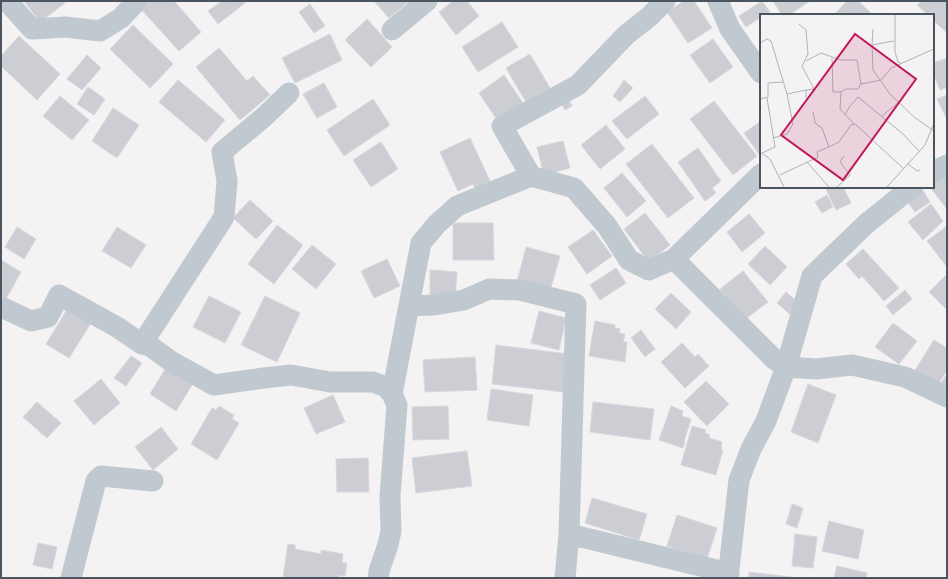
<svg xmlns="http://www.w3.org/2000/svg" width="948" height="579" font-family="'IBM Plex Sans',sans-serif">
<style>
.building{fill:#ccced4;stroke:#d6d8dd}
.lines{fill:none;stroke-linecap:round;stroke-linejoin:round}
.minor{stroke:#c0c9d0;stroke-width:21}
.inset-road{fill:none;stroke:#b0b3b7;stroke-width:1}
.view{fill:#c2185b;fill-opacity:0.15;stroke:#c2185b;stroke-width:2}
.inset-edge{fill:none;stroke:#4a555f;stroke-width:2}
</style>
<rect width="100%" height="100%" fill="#f4f2f2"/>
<path class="building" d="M24,1H63L65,3L40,22Z
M149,1H174L201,32L179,51L141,9Z
M222,1H244L245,3L218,24L208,11Z
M374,1H407L408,2L389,18Z
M453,1H467L479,16L456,35L439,12Z
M684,1H694L712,28L688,43L667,12Z
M762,1L770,12L765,15H761V17L746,27L739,16Z
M773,1H810L789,15H782Z
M847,1H858L873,15H834Z
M922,1H947V31L946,32L933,20V15H928L917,5Z
M310,4L325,26L314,33L299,12Z
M367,19L392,47L371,67L345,40Z
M502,22L518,47L478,72L462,47Z
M133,25L173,64L150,88L110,49Z
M330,34L342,60L295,83L282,58Z
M19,36L60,74L37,100L1,66V56Z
M713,39L733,67L710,83L690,55Z
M219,48L247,81L253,76L270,95L240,120L196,67Z
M530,54L550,88L526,102L506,68Z
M87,55L101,68L82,90L67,79Z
M947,58V87L940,90L933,72V63Z
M504,75L523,103L498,121L479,93Z
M178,80L225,120L206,142L159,102Z
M624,80L633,88L620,102L613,96Z
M324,83L337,107L317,118L303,94Z
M88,87L105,99L94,115L77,104Z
M947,95V119L937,99Z
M60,96L89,120L72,140L43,116Z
M645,96L659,114L627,139L612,121Z
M568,98L572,106L565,110L561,102Z
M373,99L390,125L344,156L327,130Z
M714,101L757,156L733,175L690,119Z
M113,108L139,125L117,158L92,141Z
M761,121V157L744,133Z
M606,125L625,149L600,169L581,145Z
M470,138L490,181L475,188L473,184L458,191L440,152Z
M563,141L570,168L544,175L537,147Z
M381,142L398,169L371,187L353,160Z
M652,144L694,198L668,218L626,164Z
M698,148L721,181L712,188L716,193L705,201L678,162Z
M622,173L646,201L627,217L604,188Z
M947,173V209L930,187H933V184Z
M825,187H843L851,203L836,210Z
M922,189L930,202L915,212L906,200Z
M827,195L833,207L822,213L815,202Z
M250,200L273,221L256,239L233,218Z
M931,204L943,221L923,240L908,222Z
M645,213L670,245L649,262L624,229Z
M749,214L765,233L742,252L727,232Z
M453,223H493L494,260H453Z
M277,225L303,245L274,284L248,264Z
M947,226V267L927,241Z
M17,227L36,239L24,259L5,247Z
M117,227L146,245L131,268L102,251Z
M593,230L612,256L587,274L568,247Z
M312,245L336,264L316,289L292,269Z
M765,246L787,267L770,285L748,264Z
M526,247L560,256L550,291L517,282Z
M863,249L899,288L884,301L862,276L859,279L846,264Z
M387,259L400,286L374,298L361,271Z
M1,260L21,272L6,299L1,296Z
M616,268L626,283L600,300L590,285Z
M430,270L457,272L455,298L430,295Z
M743,271L768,302L744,320L720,289Z
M947,274V310L929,292Z
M905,290L912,299L893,315L886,306Z
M786,292L802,306L793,317L777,303Z
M671,293L691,312L676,329L655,309Z
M209,296L241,312L225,343L193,327Z
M265,296L300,313L277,362L241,345Z
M68,308L91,323L69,358L46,344Z
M539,311L566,318L559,350L531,343Z
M595,321L615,325V328L620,329L619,333L625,334L623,342H627L625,362L589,356Z
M893,323L917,341L899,364L875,347Z
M641,330L655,349L645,357L631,338Z
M934,340L947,348V370L937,386L914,372Z
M682,343L695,357L698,354L709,366L685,388L661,362Z
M496,345L568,354L564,392L492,384Z
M131,356L142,363L126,386L114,378Z
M475,357L477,390L425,392L423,360Z
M166,368L192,385L176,411L150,394Z
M947,374V392L939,386Z
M101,379L120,403L94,425L74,401Z
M706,381L729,404L707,426L684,402Z
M808,384L836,395L818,443L791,432Z
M491,389L533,395L529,426L487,420Z
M333,395L345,422L316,434L304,408Z
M37,402L61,423L47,438L23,417Z
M593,402L654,409L650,440L590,432Z
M219,406L234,415L232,419L239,423L217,460L191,444L212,408L216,410Z
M448,406L449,439L413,440L412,407Z
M671,406L683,411L682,416L691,419L684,441H685L683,448L659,440Z
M692,426L706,430L705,433L710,435L709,438L722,442L721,449L723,450L716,475L681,465Z
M161,427L178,449L153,470L135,447Z
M467,451L472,486L416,493L412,458Z
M368,458L369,492H337L336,459Z
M592,498L647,514L639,540L585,523Z
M792,504L803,508L797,528L786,524Z
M677,515L717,528L707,559L667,546Z
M829,521L864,530L858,559L822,551Z
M795,534L817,537L813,568L792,566Z
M38,543L57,547L52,569L33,565Z
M288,544L295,545V549L321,554V550L343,554L342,563H347L345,576L339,575V578H291L283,577Z
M837,566L867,573L866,578H834Z
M749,572L799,578H749Z"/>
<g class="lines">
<path class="minor" d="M7,1L32,29L65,27L100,31L121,18L137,1
M665,1L650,16L626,35L578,85L502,126L531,176L574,188L607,226L629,260L649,270L674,259L774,359L786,367L816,369L852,365L905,377L947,397
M718,1L730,29L761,73
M392,30L427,1
M933,172L947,165
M674,259L761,174
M409,306L434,305L464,300L489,289L520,290L576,304L569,534L565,578
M1,307L31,321L48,317L59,295L117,327L142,344L224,217L227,181L222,152L264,117L289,93
M142,344L150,346L172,362L214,385L264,378L291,375L330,382H373L386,387L392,394L397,405L390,496L391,531L388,545L379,571L378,578
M392,394L421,243L437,224L457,206L531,176
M569,534L729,573
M71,578L96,481L101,476L153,481
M728,578L739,480L751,449L766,421L786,367L812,276L866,224L912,187"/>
</g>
<g transform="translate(760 14)">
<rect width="174" height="174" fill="#f4f2f2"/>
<path class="inset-road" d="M135,1V38L138,48L141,49M39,10L46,16L48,40L42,52L54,75L46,76V84M113,15L112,31L134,27M0,29L7,25L11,27L27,80L33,110L27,120L13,124M112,31L113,56L130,80L154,103L174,117M72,44L73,78H81L86,75H98L101,70L121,66L131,54L174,35M46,47L61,39L81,46H97L101,70M81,78L80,95L94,110M27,80L46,76M0,85L8,83V69L23,68M85,101L90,92L98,83L143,120L159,137M122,102L139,88M69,133L79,128L91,111L95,110L144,155M0,138L10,145L24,173M2,139L15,133L7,84M47,148L69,173M148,150L157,157L160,156M20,161L58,143L57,138L69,133L62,114L55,109L53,98M77,173L90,161L80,148L84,142M127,173L165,131L174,109"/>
<path class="view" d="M95,20L156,65L83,166L21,121Z"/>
<rect width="174" height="174" class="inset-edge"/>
</g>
<rect width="948" height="579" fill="none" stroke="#4a555f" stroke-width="4"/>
</svg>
